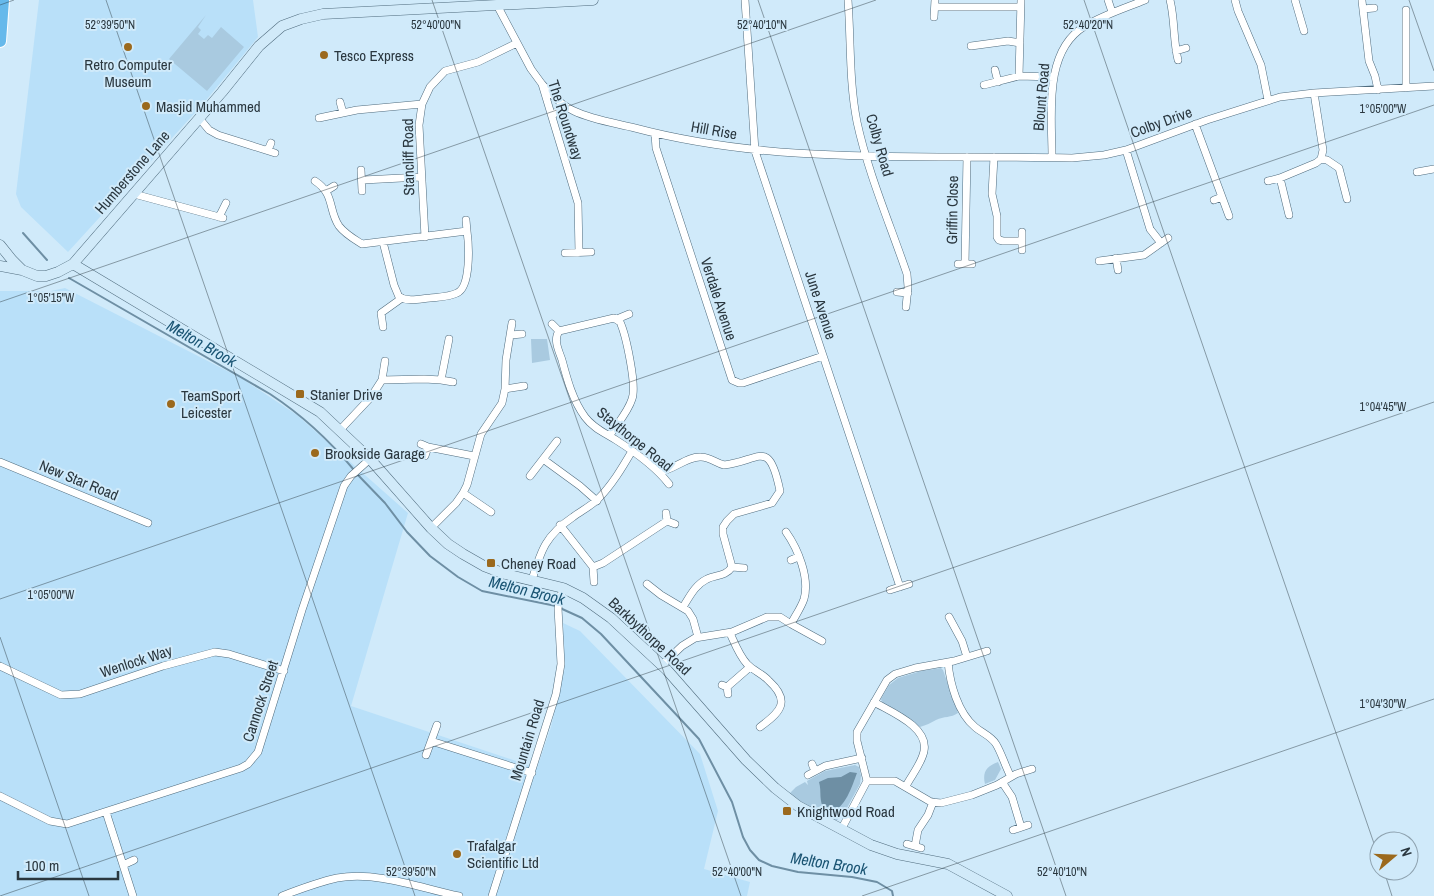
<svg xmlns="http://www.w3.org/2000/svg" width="1434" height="896" font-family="'Archivo Narrow',sans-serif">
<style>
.built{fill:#b9e0f9}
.green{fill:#a9cae0}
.water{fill:#6e8fa4}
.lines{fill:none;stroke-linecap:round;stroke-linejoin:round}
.stream{stroke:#6e8fa4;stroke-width:2}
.street-casing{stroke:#506c7e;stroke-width:8}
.secondary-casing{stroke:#506c7e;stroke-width:11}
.highway-casing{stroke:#fff;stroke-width:14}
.street{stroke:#fff;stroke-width:7}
.secondary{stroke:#d1eaf9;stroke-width:10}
.highway{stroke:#66b9eb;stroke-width:12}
.ticks{fill:none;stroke:#2a373f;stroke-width:1;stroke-opacity:0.45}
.poi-dot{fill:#9b691d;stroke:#d0eafa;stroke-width:2}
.labels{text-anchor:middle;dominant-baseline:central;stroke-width:4;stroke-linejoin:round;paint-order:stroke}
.poi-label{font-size:15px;fill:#2a373f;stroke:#d0eafa;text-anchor:start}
.street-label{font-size:15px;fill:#2a373f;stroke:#d0eafa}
.water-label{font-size:16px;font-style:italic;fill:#1a5473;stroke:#d0eafa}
.ticks-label{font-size:12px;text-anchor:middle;fill:#2a373f;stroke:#d0eafa;stroke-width:4;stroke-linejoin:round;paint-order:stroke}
</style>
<rect width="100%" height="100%" fill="#d0eafa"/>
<path class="built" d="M39,0H253L258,37L203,104L68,252L21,207L16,194Z
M65,288L241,378L297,415L408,513L351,706L537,768L551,727L565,667L563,623L580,631L700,754L718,811L704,869L750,882L747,896H0V291H51Z"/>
<path class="green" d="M206,15L198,27L201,30L198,34L204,39L208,35L212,38L221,27L244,47L207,91L169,59Z
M531,339H547L550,360L532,363Z
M941,668L943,670L958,713C951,718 944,716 936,720C931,723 926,725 920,727L883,704L881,699L889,685L898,678L921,671Z
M998,762L1001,769L995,780L985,784C982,772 987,766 998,762Z
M855,765L859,767L861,776L860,784L842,817L835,821L804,805L789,794L796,787L805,782L808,785L807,781L825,771Z"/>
<path class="water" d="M850,772L857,773C852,786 843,817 825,810C818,801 822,792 819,782L828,778L841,777Z"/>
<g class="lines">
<path class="stream" d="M23,233L47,260
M69,278L270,394C302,415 330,441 354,470
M357,474L385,503L407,532L430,556L458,577L482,591L556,606
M560,608L582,618L601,634L699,739L732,802L743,837L750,850L759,860L772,866L798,872L852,877L877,882L892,891L893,896"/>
<g class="street-casing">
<path id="street" d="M745,0L755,151L900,587
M848,0C851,40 849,82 857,122C868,173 890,224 907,274L908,287L906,307
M1108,0L1112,12
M1170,0C1175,20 1173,40 1178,60
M1235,0L1238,11L1261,65L1268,100
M1295,0L1304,31
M1362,1L1369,61L1375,76L1378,90
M497,5L531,69L542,84L578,203L579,253
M935,7H1020
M1363,9L1374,8
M1406,10V88
M934,17L935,0
M971,46L1008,41L1020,43
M1176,51L1186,48
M995,70L998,82
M1019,76L1021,0
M542,84C551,94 561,105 574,111C593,120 615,123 635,128C778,166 926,154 1072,158L1104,155L1126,150L1207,120L1280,97L1314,93L1434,86
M984,85L1019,76L1054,77
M340,102L343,113
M552,116L564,105
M199,118L209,130L218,135L275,153
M319,118L357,110L422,104
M1195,124L1229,216
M655,134L656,148L732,380L739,383H743L823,356
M268,150L271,143
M1126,150L1150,229L1161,243
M994,157L992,194L997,216V237L999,240L1003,241H1022
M1052,157C1052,115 1043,51 1085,26C1103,15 1125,8 1145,0
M1321,159L1327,160L1339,168L1347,199
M361,170L362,191
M1417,172L1434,169
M1280,178L1289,215
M363,180L421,177
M315,181C335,194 328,210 339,226C345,234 354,239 362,244L467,231C469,245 471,287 457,293C449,297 438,297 430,298C419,299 409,302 399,297L394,285L383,242
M1268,181L1280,178L1316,163L1321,159L1323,150L1314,93
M326,191L334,186
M134,194L223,218
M1214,200L1222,197
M219,217L226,203
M466,220L467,231
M425,237L419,125L422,104L430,87L445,71L478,62L517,43
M1022,250V232
M565,253L591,252
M1116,258L1118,270
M1099,261L1144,255L1168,238
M958,264H972
M965,264L967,157
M897,292L908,293
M617,319L629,314
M552,324L559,331L614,318L620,322C626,335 637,386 632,399C628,412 617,424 610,435
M383,327L381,313L402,298
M559,331C553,340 559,351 562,360C567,379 573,401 585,417C593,428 605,433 616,440C635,452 655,466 669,484
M511,335L522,334
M382,380L385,361
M441,380L453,382
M505,389L524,386
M340,430L371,397L382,380L424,379L441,380L449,339
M421,444L428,447L474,456
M425,456L428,447
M543,459L580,486L597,501
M0,462L148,523
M659,472C674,470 687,456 701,457C710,457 716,463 724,465C760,461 769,437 780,491L772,503L734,514L727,521L723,527V534L732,567C726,576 716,575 707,579C695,585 690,596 683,607
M530,476L557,441
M463,493L491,512
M666,513L667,521L675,524
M560,525L593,567L594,582
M431,528L456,503L463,493L467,485L481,434L502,403L505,389L506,360L512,323
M791,560L798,557
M593,567L603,563L667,521
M732,567L744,568
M532,580C541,550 546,535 573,517C581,511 591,506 598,499C612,485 622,468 632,451
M647,584L661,595L688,611L693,619L698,637
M890,590L909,584
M949,617L962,641L967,657
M791,624L822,641
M730,633C735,644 739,655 747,664C754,671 763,674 769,681C792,702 779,713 760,727
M948,662C950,684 958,713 975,727C982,733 991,736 996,744C1002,754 1005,766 1011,777
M662,665L682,646L695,638L732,632L767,617H780L791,624C795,616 801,608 804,599C810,578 798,549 786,532
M0,666L61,695L80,694L163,666L215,652L229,654L284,671
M722,685L727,687L728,694
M727,687L750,667
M874,702C891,712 929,727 924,751C922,763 911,776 906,786
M431,741L532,773
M426,755L437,725
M812,764L815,771
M808,775L825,766L862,758
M867,781H895L931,802L941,803L972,795L997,785L1016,774L1032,769
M1002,782L1012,797L1021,827
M0,796L50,821L67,824L241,768L248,764L258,752L302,610L344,486L351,476L370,459
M106,812L133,896
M841,830L867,781L857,741V732L887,680L895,674L915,668L954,661L987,651
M1013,830L1028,825
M907,844L921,848
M915,846L918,830L928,815L933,802
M123,865L134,860
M282,896C300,889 319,882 337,878C378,871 420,888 459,896
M492,896L556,694L561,664L558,608L563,588"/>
</g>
<g class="secondary-casing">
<path id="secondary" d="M0,245L12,260L22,270
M73,264L320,412L370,459L431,528L448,544L463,554L484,566L505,574L563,588L583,598L611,618L667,670L746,760L775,788L798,806L871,845L897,854L948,864L1007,896
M0,266L22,270L37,276H46L58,272L73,264L222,92L259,46L282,26L301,19L323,14L593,0"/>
</g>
<g class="highway-casing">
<path id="highway" d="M0,41L3,0"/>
</g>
<use href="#street" class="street"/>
<use href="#secondary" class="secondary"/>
<use href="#highway" class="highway"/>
</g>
<path class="ticks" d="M106,0L415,896M432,0L741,896M758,0L1066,896M1084,0L1379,858M1409,0L1434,71M0,5L14,0M0,302L876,0M0,599L1434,105M0,637L89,896M1384,871L1392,896M0,896L1434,402M862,896L1434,699"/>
<g class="poi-dot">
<circle cx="128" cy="47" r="5"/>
<circle cx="324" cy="55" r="5"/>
<circle cx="146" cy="106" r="5"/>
<rect x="295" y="389" width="10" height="10" rx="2.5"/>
<circle cx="171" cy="404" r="5"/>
<circle cx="315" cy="453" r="5"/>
<rect x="486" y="558" width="10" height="10" rx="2.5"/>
<rect x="782" y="806" width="10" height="10" rx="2.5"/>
<circle cx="457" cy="854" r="5"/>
</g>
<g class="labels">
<g class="poi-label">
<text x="334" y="55">Tesco Express</text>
<text x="128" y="64" text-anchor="middle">Retro Computer<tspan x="128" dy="17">Museum</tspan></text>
<text x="156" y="106">Masjid Muhammed</text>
<text x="310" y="394">Stanier Drive</text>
<text x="181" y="395">TeamSport<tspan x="181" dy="17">Leicester</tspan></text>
<text x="325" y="453">Brookside Garage</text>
<text x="501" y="563">Cheney Road</text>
<text x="797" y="811">Knightwood Road</text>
<text x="467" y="845">Trafalgar<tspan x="467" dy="17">Scientific Ltd</tspan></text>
</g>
<g class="street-label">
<text transform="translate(1041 97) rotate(-85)">Blount Road</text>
<text transform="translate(566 120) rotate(72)">The Roundway</text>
<text transform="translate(1161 122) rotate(-20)">Colby Drive</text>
<text transform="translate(714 130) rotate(10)">Hill Rise</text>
<text transform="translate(880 145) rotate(74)">Colby Road</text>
<text transform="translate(408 157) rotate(-91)">Stancliff Road</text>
<text transform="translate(132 172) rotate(-49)">Humberstone Lane</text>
<text transform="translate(952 210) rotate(-89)">Griffin Close</text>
<text transform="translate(719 299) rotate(72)">Verdale Avenue</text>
<text transform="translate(821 305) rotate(72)">June Avenue</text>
<text transform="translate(635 439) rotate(39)">Staythorpe Road</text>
<text transform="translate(79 480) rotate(22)">New Star Road</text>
<text transform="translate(650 636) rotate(43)">Barkbythorpe Road</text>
<text transform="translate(136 661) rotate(-18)">Wenlock Way</text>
<text transform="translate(260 701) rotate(-72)">Cannock Street</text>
<text transform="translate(527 740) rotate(-73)">Mountain Road</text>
</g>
<g class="water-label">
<text transform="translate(202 343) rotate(30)">Melton Brook</text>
<text transform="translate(527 590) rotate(14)">Melton Brook</text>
<text transform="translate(829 863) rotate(9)">Melton Brook</text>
</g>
</g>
<g class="ticks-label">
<text x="110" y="29">52°39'50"N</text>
<text x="436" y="29">52°40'00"N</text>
<text x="762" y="29">52°40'10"N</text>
<text x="1088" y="29">52°40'20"N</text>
<text x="1383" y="113">1°05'00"W</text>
<text x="51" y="302">1°05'15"W</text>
<text x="1383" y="411">1°04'45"W</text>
<text x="51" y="599">1°05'00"W</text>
<text x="1383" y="708">1°04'30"W</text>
<text x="411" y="876">52°39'50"N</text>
<text x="737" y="876">52°40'00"N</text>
<text x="1062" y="876">52°40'10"N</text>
</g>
<g transform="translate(1394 856) rotate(71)"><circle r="24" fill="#d0eafa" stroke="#8ea2af"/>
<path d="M0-4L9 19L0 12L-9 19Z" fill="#9b691d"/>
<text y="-8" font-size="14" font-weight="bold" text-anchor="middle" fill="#2a373f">N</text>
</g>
<path d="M18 871v8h100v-8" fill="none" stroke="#2a373f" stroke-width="2.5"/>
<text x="25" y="871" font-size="15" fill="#2a373f" stroke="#d0eafa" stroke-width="4" paint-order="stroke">100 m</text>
</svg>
